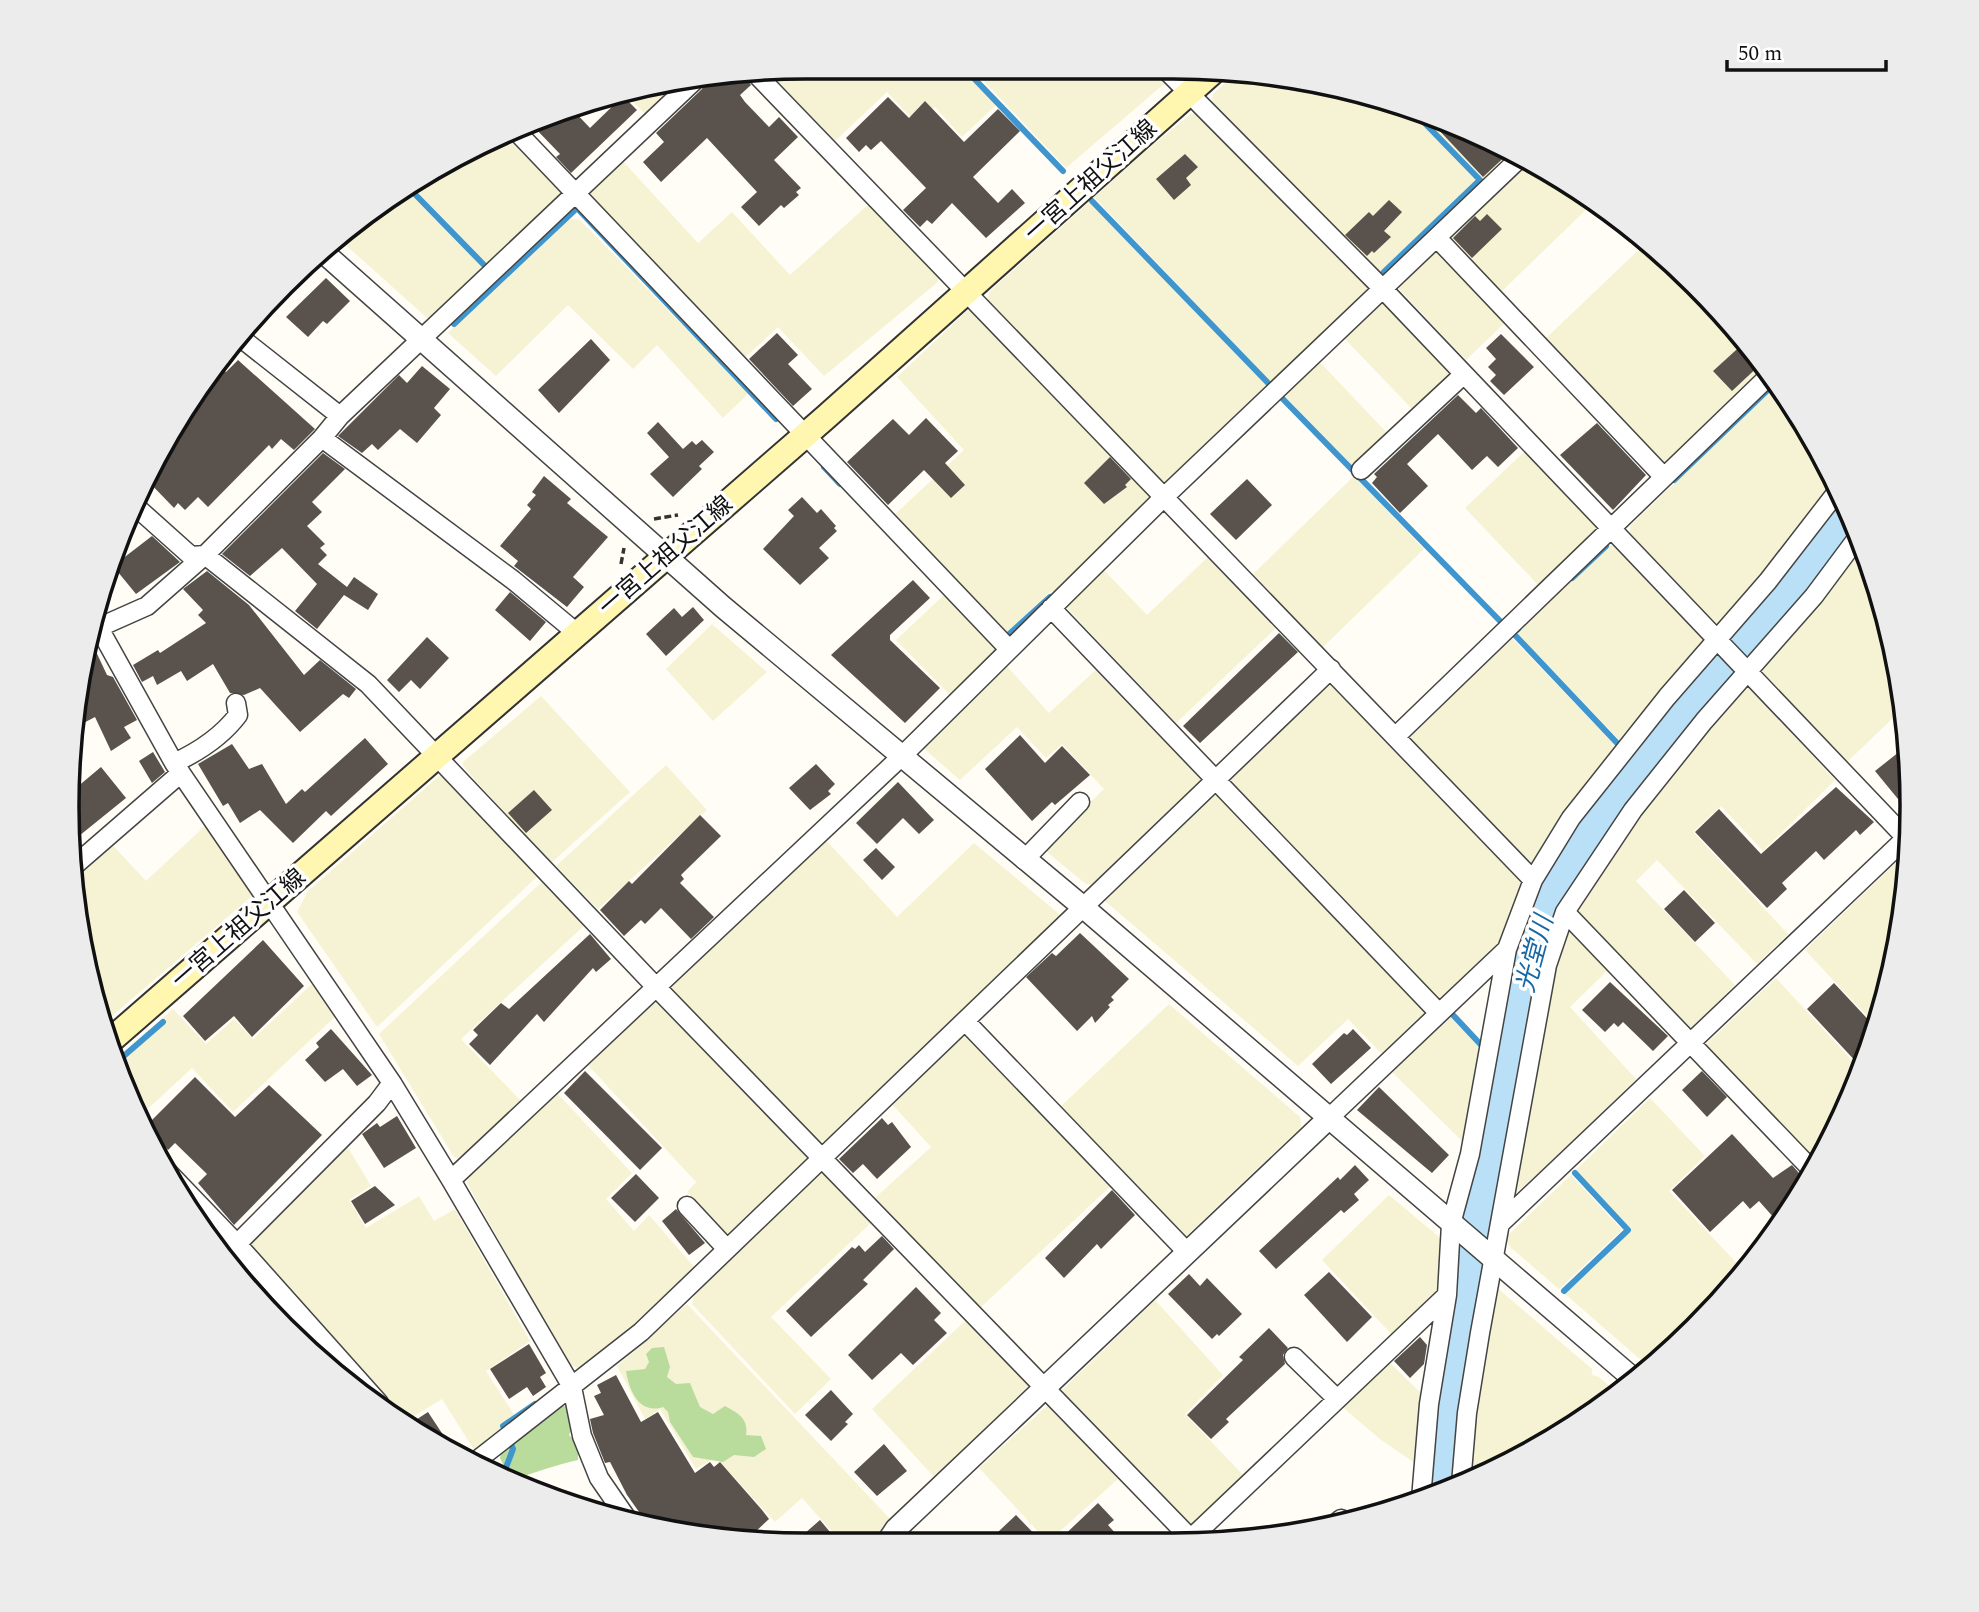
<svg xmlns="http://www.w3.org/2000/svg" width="1979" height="1612" font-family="Spectral,'Noto Sans JP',serif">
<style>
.farmland{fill:#f6f3d4}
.forest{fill:#b9dc9c}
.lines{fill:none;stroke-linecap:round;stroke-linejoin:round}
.stream{stroke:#3f96cf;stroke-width:6}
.river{stroke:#b9e0f7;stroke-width:38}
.building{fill:#5a524d}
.minor-casing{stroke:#444;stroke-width:21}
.tertiary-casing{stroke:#444;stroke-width:24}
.secondary-casing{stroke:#333;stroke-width:28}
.path{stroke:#333;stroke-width:3.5;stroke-dasharray:7 3.5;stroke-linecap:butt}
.minor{stroke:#fff;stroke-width:18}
.tertiary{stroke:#fff;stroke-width:21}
.secondary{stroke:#fff6b0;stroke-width:24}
.labels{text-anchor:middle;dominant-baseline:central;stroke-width:7;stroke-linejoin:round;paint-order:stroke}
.street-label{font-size:24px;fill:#111;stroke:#fff}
.water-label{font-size:26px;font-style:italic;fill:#1768a6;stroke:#fff}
.rim{fill:none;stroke:#111;stroke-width:3.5}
</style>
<rect width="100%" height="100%" fill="#fffdf5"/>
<path class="farmland" d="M806,67H961L997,104L962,137L935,107L917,124L887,92L832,144L761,72Z
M995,67L1158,68L1164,74V84L1066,168L982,79Z
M1239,70L1318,81L1408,108L1478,179L1380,275L1212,103L1213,94Z
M682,83L647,116L623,91Z
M1412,110L1456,123L1515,152L1484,182Z
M1200,112L1368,283L1370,292L1273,385L1094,197L1154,144L1191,114Z
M511,135L563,190V199L491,269L411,185L437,165Z
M620,158L698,243L732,212L790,275L870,203L939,272L938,282L824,376L778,327L739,363L581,198Z
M1528,158L1594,202L1498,295L1447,243L1450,233Z
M407,188L487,272L436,320L426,317L340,240Z
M1089,202L1270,387L1170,484L1160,485L987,303L989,292Z
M570,219L580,220L749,393L723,418L657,345L633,369L568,305L496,376L448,333Z
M1648,241L1661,250L1760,356L1768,369L1667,465L1659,463L1544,340Z
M1434,250L1445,251L1510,318L1466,360L1399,289L1401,279Z
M1383,300L1453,374L1416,413L1342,336Z
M967,311H977L1150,493L1151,499L1054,593L1051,591L1003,636L891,518L964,450L897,377Z
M1315,357L1390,436L1355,469L1280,391Z
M1777,384L1838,483L1719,629L1630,536V526Z
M1526,450L1598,525L1599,536L1542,589L1465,508Z
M1354,476L1424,549L1319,651L1249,578Z
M1860,543L1887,614L1907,734L1892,719L1846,763L1758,670Z
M1620,544L1711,637L1622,743L1517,633L1609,545Z
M1209,556L1277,627L1176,723L1063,604L1101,567L1147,615Z
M944,595L998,651L951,696L896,640Z
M712,624L767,672L713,721L666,669Z
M1512,638L1618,748L1532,869L1408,740L1409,732L1504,642Z
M1005,664L1049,713L1101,665L1207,777L1096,885L1086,884L1042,848L1104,789L1062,744L1046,758L1017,727L960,780L921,746Z
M1323,684H1337L1527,880L1498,950L1441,1002L1226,776Z
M1746,684L1835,780L1763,851L1721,806L1693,832L1788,934L1757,964L1657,860L1636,881L1735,985L1690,1029L1573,910L1650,795Z
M541,696L630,792L550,864L463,766V762Z
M666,765L707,810L598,909L556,866Z
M439,776L454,778L542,872L377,1027L297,912L308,891Z
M1217,786L1429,1010L1382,1054L1348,1019L1298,1066L1105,901L1106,894Z
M208,823L251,888L252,896L105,1022L81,951L75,868L107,839L146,881Z
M824,838L897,917L974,843L1064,918L826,1141H817L668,985Z
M1906,853V902L1877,1027L1805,950Z
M547,877L588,922L461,1039L523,1103L464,1160L454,1157L379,1034Z
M1566,920L1611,967L1570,1007L1636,1079L1573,1143L1510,1198L1525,1102Z
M1776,978L1861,1070L1818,1166L1703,1047Z
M315,981L338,1014L233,1112L192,1068L138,1118L117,1058L173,1009L206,1044L234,1019L253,1039Z
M658,998L810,1153V1160L729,1238L687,1192L696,1182L586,1063L653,999Z
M1169,1004L1300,1117L1301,1127L1182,1240L1059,1108Z
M1447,1014L1483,1051L1467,1146L1390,1070Z
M966,1030L1113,1184L979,1309L875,1198L931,1147L891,1103Z
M555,1091L632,1173L606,1199L634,1231L649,1215L695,1268L623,1337L579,1368L568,1365L467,1183L469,1173Z
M1650,1098L1705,1156L1669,1191L1745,1272L1729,1293L1650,1368L1565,1294L1632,1230L1576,1170Z
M347,1146L371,1186L349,1200L366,1228L419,1196L434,1221L455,1209L530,1341L486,1371L515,1416L501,1426L503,1433L476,1453L442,1399L406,1421L247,1245Z
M819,1172H827L874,1220L771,1317L831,1379L795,1414L692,1304L696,1287Z
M1571,1175L1622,1230L1559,1289L1510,1247L1505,1238Z
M1389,1195L1451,1247L1442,1290L1393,1336L1322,1260Z
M1495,1286L1592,1369V1375L1599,1377L1620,1395L1500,1469L1466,1482L1472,1424Z
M1155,1300L1223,1375L1185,1414L1244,1476L1188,1530L1059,1393Z
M687,1304L893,1522L874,1544H843L802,1498L775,1522L716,1457L696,1469L660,1409L645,1419L617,1366Z
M968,1318L1029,1382V1392L935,1478L872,1409Z
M1386,1359L1425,1397L1418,1465L1381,1440L1339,1404Z
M1050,1403L1119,1478L1048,1542L979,1468Z"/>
<path class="forest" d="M664,1347L670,1367L667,1377L676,1384L690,1383L700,1407L713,1414L725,1406C738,1413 749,1419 746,1435L761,1436L766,1449L754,1457L734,1455L723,1462L693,1457L670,1422L668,1412L663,1407C639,1415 629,1390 626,1371L645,1369L649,1362L646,1354L652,1348Z
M568,1406L576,1418L569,1435L578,1445V1460C555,1465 534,1473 511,1480L500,1458L502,1448C519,1440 541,1423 553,1407Z
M910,1532L927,1541L943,1532H951L959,1544H894Z"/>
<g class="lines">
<path class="stream" d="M963,67L1063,171
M408,187L487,268
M1092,201L1270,385
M1384,272L1480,180L1411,109
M454,324L577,208L776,419
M1278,394L1502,623
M824,467L840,484
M1674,480L1776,382
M1572,578L1606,546
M1518,629L1513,633L1618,744
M1006,637L1050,597
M1453,1015L1483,1047
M1492,1056L1505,1069
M118,1061L163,1022
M1564,1291L1628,1230L1575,1173
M502,1478L513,1449L503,1426L535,1404"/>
<path class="river" d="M1442,1491L1460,1306L1516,1014L1539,918L1560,878L1597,822L1666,731L1747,644L1850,515"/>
</g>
<path class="building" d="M744,75L751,85L740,95L745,102L769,127L779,117L798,137L774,160L801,188L796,192L799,195L784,208L781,205L759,226L741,207L757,192L707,138L661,182L643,162L664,142L656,133L702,89L705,80Z
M623,96L637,110L571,173L556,157L560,154L533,126L572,109L590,128Z
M888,97L909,118L925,101L964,142L998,109L1020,131L973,177L998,203L1012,189L1025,203L986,238L952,203L932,224L927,220L920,227L903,210L926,188L881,141L871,150L866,145L859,152L846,138Z
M1422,112L1456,123L1512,150L1483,177Z
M1185,154L1198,167L1186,178L1191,185L1174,200L1156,179Z
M1389,200L1402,212L1384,231L1391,237L1374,253L1372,251L1367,256L1345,235L1369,212L1373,216Z
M1487,214L1502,229L1472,258L1453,238L1475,216L1480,221Z
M326,278L350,301L327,324L323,321L308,337L286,317Z
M777,333L798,355L788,364L812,389L793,406L749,359Z
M1501,334L1534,367L1504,395L1490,381L1496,375L1488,367L1496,359L1486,348Z
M591,339L610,360L559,413L538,390Z
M1746,341L1763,362L1732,391L1713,371Z
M238,360L315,429L294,450L281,439L272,449L269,445L208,507L198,497L185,510L178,503L174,508L146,479L167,435L220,368L226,372Z
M422,366L450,389L434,408L441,415L417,443L400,429L378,450L372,444L362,453L338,436L399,375L407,383Z
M1458,395L1476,413L1481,408L1518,448L1498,467L1487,456L1472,470L1438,434L1407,464L1428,486L1400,513L1372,483L1377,477L1374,474Z
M926,418L958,451L945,463L965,485L951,498L924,470L888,505L847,462L893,419L909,435Z
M658,422L683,449L692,441L696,445L702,440L714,452L699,466L702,469L673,497L650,474L669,457L647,433Z
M1597,423L1646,475L1613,510L1560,455Z
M323,453L345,469L312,502L322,512L307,526L325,544L320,548L327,555L318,564L347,587L354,577L378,594L368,610L344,595L317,629L295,611L317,584L282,548L250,576L222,554Z
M1110,457L1131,479L1125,485L1127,487L1104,504L1084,483Z
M544,476L571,499L567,503L608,537L573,577L584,587L567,607L514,566L518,561L500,546L531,509L527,505L536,495L532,492Z
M1247,479L1272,505L1236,540L1210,514Z
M802,497L817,513L821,509L836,526L834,528L837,531L819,548L829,558L800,585L763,549L794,516L788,510Z
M152,536L180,562L136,594L113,566Z
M207,571L249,605L304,675L320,660L356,689L349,698L343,694L300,732L260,688L244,695L230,693L213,664L187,681L181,671L157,685L153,676L142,682L133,665L158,650L160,653L206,623L198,615L203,610L183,589Z
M913,580L930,598L890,635V640L940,688L905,723L831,655Z
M510,592L546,622L530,641L495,610Z
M693,607L704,620L666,656L646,634L674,608L682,617Z
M1279,633L1298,652L1200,743L1183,726Z
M427,637L449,658L420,689L411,680L399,692L387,680Z
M91,641L107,675L113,677L137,720L124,727L131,738L111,751L95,717L74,728Z
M1020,735L1045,763L1062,746L1090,775L1055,805L1052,802L1032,821L985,769Z
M365,738L388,764L331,816L326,811L293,843L260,810L240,823L228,803L223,806L198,764L232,744L249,769L262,764L286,804L302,789L305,792Z
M1909,744L1910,788L1898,799L1875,771Z
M153,752L165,772L152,783L139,761Z
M816,764L835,784L828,791L831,794L810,810L789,788Z
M101,767L126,798L74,840L70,793Z
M898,782L934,820L919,834L903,818L877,844L856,823Z
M1836,787L1874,822L1860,835L1856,830L1824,860L1816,851L1782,883L1787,889L1767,908L1695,832L1719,809L1761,854Z
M534,790L552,810L526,833L508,813Z
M700,815L721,836L685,871L681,875L684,879L680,883L714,917L691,939L661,908L645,924L641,920L624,936L600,910L629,881L632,884Z
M876,848L895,867L882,880L863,860Z
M1684,890L1715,923L1695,942L1664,909Z
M1080,933L1129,979L1111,997L1114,1000L1108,1005L1110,1007L1095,1023L1092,1016L1077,1031L1026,977L1052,953L1056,956Z
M590,934L611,959L596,972L593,968L544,1022L537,1014L490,1065L469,1044L478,1035L473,1030L501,1003L509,1009Z
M263,940L304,986L252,1037L234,1016L205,1041L183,1016Z
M1610,982L1668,1036L1653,1051L1623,1022L1618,1027L1614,1023L1605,1032L1582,1010Z
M1834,983L1877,1029L1867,1057L1859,1065L1807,1009Z
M331,1029L372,1075L357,1086L343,1069L325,1082L305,1060L319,1047L316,1043Z
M1353,1029L1371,1048L1331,1084L1312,1064L1344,1033L1347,1035Z
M585,1071L662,1148L640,1170L564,1093Z
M1702,1071L1727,1097L1707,1117L1682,1090Z
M195,1077L235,1117L269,1085L322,1135L234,1225L198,1183L207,1174L175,1143L168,1150L146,1126Z
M1379,1087L1449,1155L1432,1173L1357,1110Z
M397,1116L416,1148L384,1168L362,1134L377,1123L380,1127Z
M882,1118L888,1125L892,1122L911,1147L877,1179L863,1164L853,1173L839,1159Z
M1732,1134L1773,1178L1792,1165L1805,1180L1796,1188L1801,1194L1798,1198L1775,1219L1759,1201L1750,1209L1743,1201L1710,1232L1672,1190Z
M1355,1165L1369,1180L1354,1194L1359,1200L1344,1213L1341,1210L1276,1269L1259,1251L1338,1177L1340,1180Z
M636,1174L659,1198L635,1222L611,1198Z
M375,1186L395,1205L365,1224L351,1201Z
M1112,1190L1135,1215L1101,1249L1097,1244L1064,1278L1045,1258Z
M676,1209L705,1243L689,1255L662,1221Z
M882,1236L894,1249L863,1280L868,1284L811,1337L786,1311L852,1247L855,1249L859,1245L865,1252Z
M1329,1272L1372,1317L1347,1342L1304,1295Z
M1189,1274L1200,1286L1207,1278L1242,1314L1219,1336L1217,1334L1212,1339L1168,1294Z
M916,1287L941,1313L934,1320L947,1333L913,1365L901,1353L872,1380L848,1355Z
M1269,1328L1288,1348L1283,1355L1285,1364L1226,1419L1229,1422L1211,1439L1187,1415L1243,1360L1239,1357Z
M1420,1337L1427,1345L1424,1364L1410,1378L1394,1361Z
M529,1344L546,1373L540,1377L546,1387L533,1396L527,1387L509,1399L490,1369Z
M616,1375L641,1422L658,1412L695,1473L710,1462L714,1467L720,1462L762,1510L769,1519L753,1534L761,1544L649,1526L627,1495L610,1462L605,1463L593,1433L590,1419L604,1415L594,1396L601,1393L597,1385Z
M831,1390L853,1414L845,1422L848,1424L831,1441L805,1415Z
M428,1412L457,1456L408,1425Z
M884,1444L907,1471L877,1496L854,1472Z
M1098,1503L1114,1520L1108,1525L1125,1544H1101L1095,1538L1089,1544H1055Z
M1016,1515L1044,1544H1009L998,1532Z
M820,1520L840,1544H812L804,1534Z"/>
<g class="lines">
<g class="minor-casing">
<path id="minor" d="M1164,68L1383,289L1908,840
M755,73L1533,880
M517,132L1009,649
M1437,238L1663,476
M241,338L340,416
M322,438L513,580L578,634
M1361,470L1463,375
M134,505L191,556L205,555L368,684L656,987L1196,1544
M1051,608L1439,1013
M99,628L174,763L392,1083L451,1180L572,1387L582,1436L599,1478L630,1523
M93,630L147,606L205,555L322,438L340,416L694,81
M1395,737L1771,374
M174,763C198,752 222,736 238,715L236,703
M1024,860L1080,802
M75,865L181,773
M1565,912L1815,1173
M965,1021L1187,1252
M1329,1118L1507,949L1533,880L1571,818L1667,697L1768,581L1840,488
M166,1170L237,1244L379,1403L376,1405
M451,1180L903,755L1162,499L1522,156
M687,1206L727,1249
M1501,1223L1908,836
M222,1259L377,1103L392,1083
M1294,1357L1336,1398
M471,1465L641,1332L1331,669
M1461,1484L1467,1413L1480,1333L1547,965L1565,912L1633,810L1704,721L1814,596L1858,537
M1421,1499L1429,1404L1447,1295
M1334,1525L1341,1519
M1185,1544L1447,1295L1451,1224L1470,1154L1507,949"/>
</g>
<g class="tertiary-casing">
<path id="tertiary" d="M323,252L723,607L1083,907L1636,1381
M886,1544L896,1529L1329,1118"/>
</g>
<g class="secondary-casing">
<path id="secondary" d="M111,1040L826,417L1217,68"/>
</g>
<path class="path" d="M654,519L678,515
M621,564L624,548"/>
<use href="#minor" class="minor"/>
<use href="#tertiary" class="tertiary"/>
<use href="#secondary" class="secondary"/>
</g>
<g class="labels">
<g class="street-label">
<text transform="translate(1091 181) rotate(-42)">一宮上祖父江線</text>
<text transform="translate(666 556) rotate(-41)">一宮上祖父江線</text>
<text transform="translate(239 929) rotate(-41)">一宮上祖父江線</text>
</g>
<g class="water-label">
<text transform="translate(1535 954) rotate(-75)">光堂川</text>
</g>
</g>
<path d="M0 0H1979V1612H0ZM806 79H1173A727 727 0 0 1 1900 806V806A727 727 0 0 1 1173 1533H806A727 727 0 0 1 79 806V806A727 727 0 0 1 806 79Z" fill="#ececec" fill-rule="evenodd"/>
<path class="rim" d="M806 79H1173A727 727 0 0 1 1900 806V806A727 727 0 0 1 1173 1533H806A727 727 0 0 1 79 806V806A727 727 0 0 1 806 79Z"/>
<path d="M1727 60v10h159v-10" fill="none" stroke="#111111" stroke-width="3.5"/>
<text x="1738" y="60" font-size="21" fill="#111111" stroke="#ffffff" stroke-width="5" paint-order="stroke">50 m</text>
</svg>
